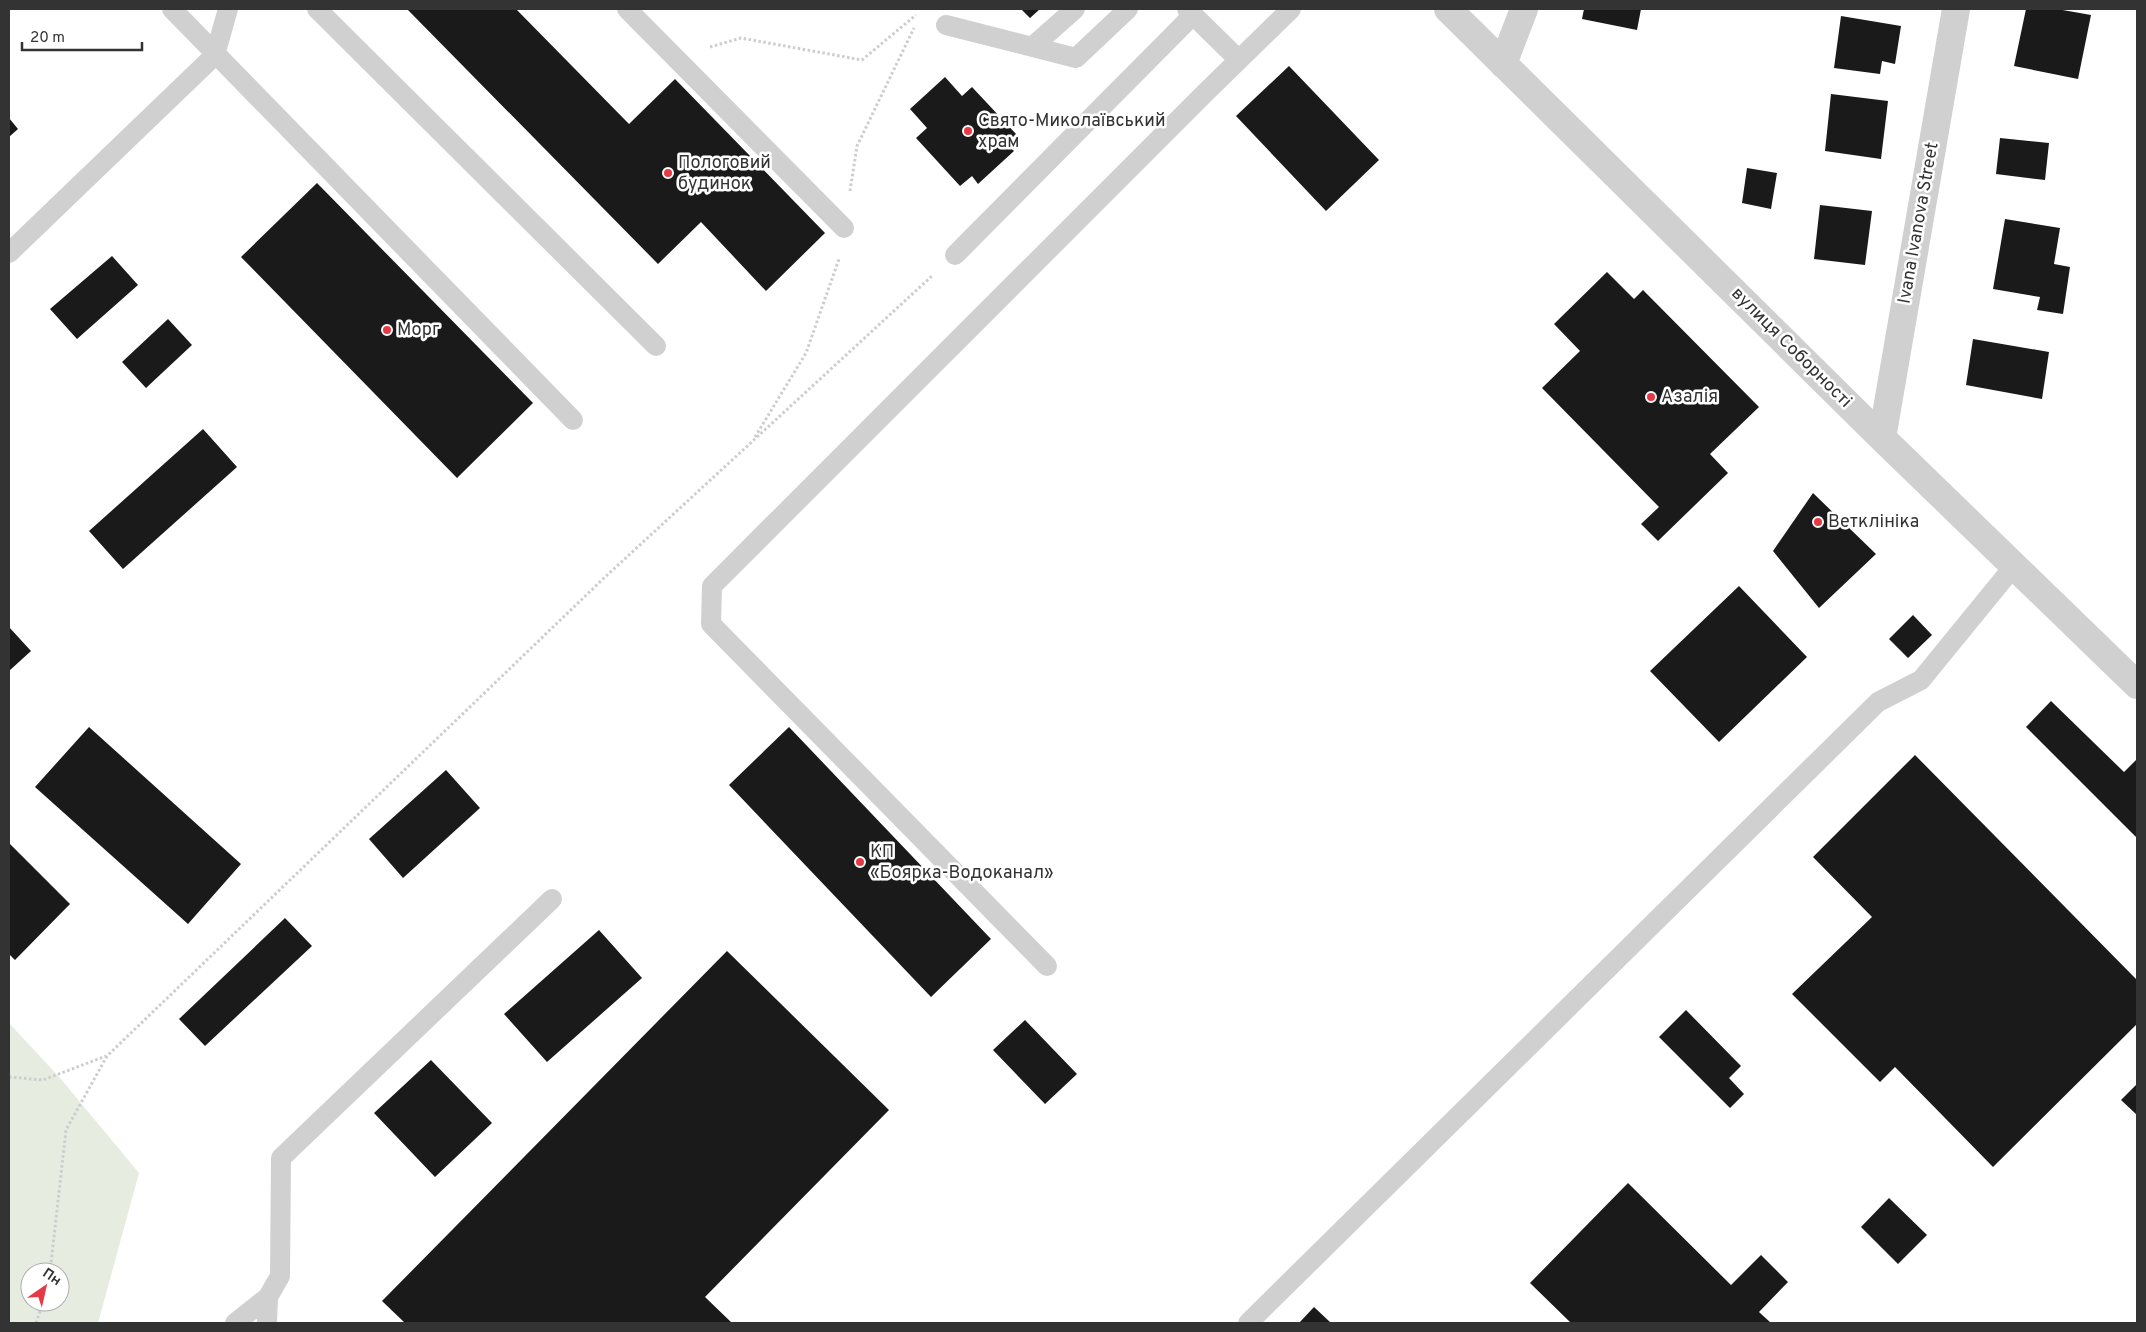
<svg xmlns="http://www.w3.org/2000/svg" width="2146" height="1332" font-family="Overpass,sans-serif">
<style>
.green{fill:#e6ecdf;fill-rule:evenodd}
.building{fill:#1a1a1a}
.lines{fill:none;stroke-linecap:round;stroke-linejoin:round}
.path{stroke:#cdcdcd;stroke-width:3;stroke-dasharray:2.5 2.5;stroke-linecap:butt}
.service{stroke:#d0d0d0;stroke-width:20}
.minor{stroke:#d0d0d0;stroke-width:28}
.poi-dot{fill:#e63946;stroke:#fff;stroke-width:2}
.labels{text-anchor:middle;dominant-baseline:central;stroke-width:5;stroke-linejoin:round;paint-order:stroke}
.poi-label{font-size:18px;fill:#333;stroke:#fff;text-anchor:start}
.street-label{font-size:18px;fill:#333;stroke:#fff}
</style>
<rect width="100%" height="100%" fill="#fff"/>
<path class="green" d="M9,1023L60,1078L139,1173L98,1323H9ZM30,1272H60V1302H30Z"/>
<path class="building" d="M407,9H516L629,124L675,79L825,233L766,291L701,222L658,264Z
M1021,9H1040L1030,18Z
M1584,9H1641L1637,30L1582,19Z
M2026,9H2057L2091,15L2078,79L2014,66Z
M1841,16L1901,26L1895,64L1882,61L1880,74L1834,68Z
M1289,66L1379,160L1326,211L1236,116Z
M945,77L962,96L972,87L1016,134L1006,144L1014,151L978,184L972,176L960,186L916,138L927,128L910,109Z
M1831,94L1888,101L1881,159L1825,151Z
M9,118L18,129L9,137Z
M2000,138L2049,143L2045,180L1996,174Z
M1747,168L1777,173L1771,209L1742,203Z
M317,183L533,403L457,478L241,257Z
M1820,205L1872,211L1865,265L1814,259Z
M2005,219L2060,228L2054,264L2070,267L2063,314L2037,310L2040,297L1993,289Z
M112,256L138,285L77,339L50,309Z
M1607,272L1634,299L1643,290L1759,407L1710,454L1728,473L1658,541L1641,524L1659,507L1542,388L1580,351L1554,324Z
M168,319L192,345L146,388L122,362Z
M1973,339L2049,352L2042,399L1966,385Z
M203,429L237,467L123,569L89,531Z
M1813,493L1876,554L1819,608L1773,551Z
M1739,586L1807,657L1719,742L1650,671Z
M1913,615L1932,635L1908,658L1889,639Z
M9,627L31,651L9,671Z
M2051,701L2124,772L2137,759V838L2026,727Z
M89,727L241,864L188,924L35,787Z
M789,727L991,939L931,997L729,785Z
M1915,755L2137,980V1024L1993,1167L1895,1067L1880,1082L1792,994L1872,917L1813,857Z
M446,770L480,808L403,878L369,839Z
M9,843L70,904L15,960L9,954Z
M285,918L312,946L205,1046L179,1019Z
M599,930L642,978L547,1062L504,1014Z
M727,951L889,1110L705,1297L732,1323H405L382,1301Z
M1686,1010L1741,1066L1729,1078L1744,1094L1730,1108L1659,1037Z
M1025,1020L1077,1074L1045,1104L993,1050Z
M431,1060L492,1123L435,1177L374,1113Z
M2137,1084V1115L2121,1100Z
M1628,1183L1731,1285L1761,1255L1788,1282L1759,1312L1771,1323H1571L1530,1283Z
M1889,1198L1927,1235L1898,1264L1861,1227Z
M1314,1307L1331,1323H1299Z"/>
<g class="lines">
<path class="path" d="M710,47L741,38L862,60L916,15
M850,191L857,146L914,28
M755,437L806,353L839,259
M9,1077L43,1080L106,1056
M50,1272L66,1130L107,1056L604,578L933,275
M36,1323L43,1302"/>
<path class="service" d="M172,9L573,420
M317,9L656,346
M627,9L844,228
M1187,9L1239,60
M946,25L1076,58L1128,9
M1032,47L1075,9
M9,253L215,55L228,9
M955,255L1193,15
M1047,966L711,624L712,586L1205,93L1291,9
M268,1297L280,1276L281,1158L552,899
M235,1323L268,1297L267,1323
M1248,1323L1878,702L1921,680L2014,566"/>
<path class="minor" d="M1448,9L1882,438L2137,685
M1503,64L1524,9
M1882,438L1956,9"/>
</g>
<g class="poi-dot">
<circle cx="968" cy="131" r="5"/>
<circle cx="668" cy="173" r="5"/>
<circle cx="387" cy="330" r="5"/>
<circle cx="1651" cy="397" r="5"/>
<circle cx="1818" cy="522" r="5"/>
<circle cx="860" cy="862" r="5"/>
</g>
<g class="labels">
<g class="poi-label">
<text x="978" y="121">Свято-Миколаївський<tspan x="978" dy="21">храм</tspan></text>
<text x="678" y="163">Пологовий<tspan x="678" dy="21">будинок</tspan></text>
<text x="397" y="330">Морг</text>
<text x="1661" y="397">Азалія</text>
<text x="1828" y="522">Ветклініка</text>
<text x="870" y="852">КП<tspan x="870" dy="21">«Боярка-Водоканал»</tspan></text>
</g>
<g class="street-label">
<text transform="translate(1919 223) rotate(-80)">Ivana Ivanova Street</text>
<text transform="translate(1791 348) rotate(45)">вулиця Соборності</text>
</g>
</g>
<rect width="2146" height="1332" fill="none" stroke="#333333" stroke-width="20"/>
<g transform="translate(45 1287) rotate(34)"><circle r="24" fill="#ffffff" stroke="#adadad"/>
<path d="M0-4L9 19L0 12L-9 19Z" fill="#e63946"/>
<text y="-8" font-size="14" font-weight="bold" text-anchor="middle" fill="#333333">Пн</text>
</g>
<path d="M22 42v8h120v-8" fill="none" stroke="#333333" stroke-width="2.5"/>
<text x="30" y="42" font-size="15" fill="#333333" stroke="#ffffff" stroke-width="4" paint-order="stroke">20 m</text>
</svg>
